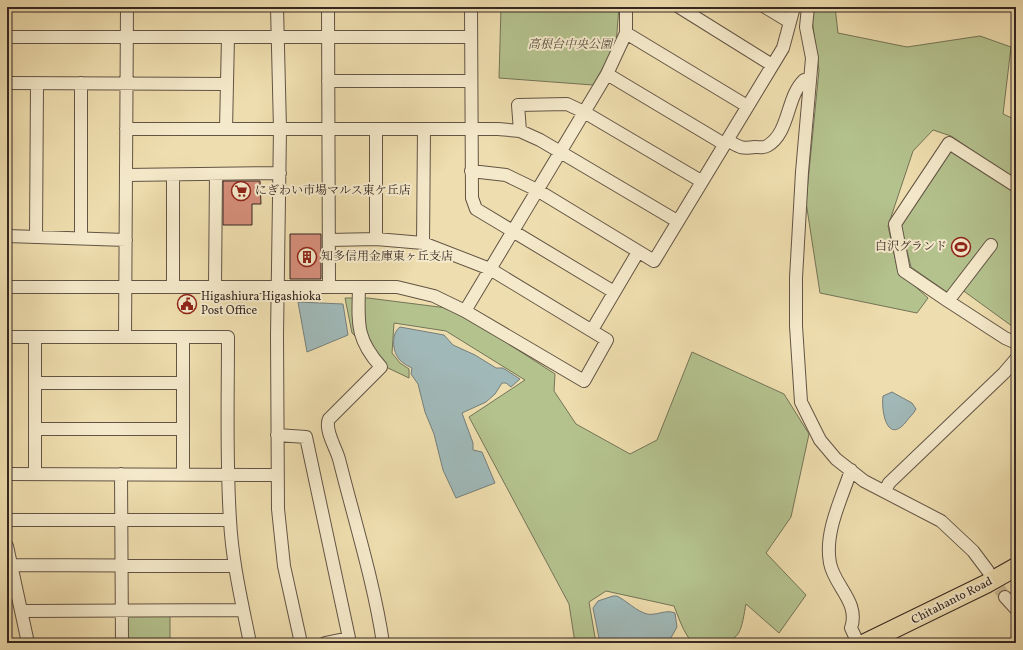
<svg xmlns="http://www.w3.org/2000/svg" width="1023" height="650" font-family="Vollkorn,'Noto Serif JP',serif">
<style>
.green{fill:#b4c28e;stroke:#747458}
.water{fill:#a0b8b7;stroke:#757e7b}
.building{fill:#d58e7a;stroke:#352722}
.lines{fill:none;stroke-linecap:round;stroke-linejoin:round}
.minor-tunnel{stroke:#c9b992;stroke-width:12;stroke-dasharray:12 6;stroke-linecap:butt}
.minor-casing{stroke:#635445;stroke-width:14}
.highway-casing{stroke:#352722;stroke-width:20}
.minor{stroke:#f4e9ca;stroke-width:12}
.highway{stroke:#eeddae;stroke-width:18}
.labels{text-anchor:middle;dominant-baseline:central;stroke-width:4;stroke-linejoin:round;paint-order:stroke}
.park-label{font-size:12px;font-style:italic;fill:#554e3d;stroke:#f4e9ca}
.poi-label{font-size:12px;fill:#352722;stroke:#f4e9ca;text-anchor:start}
.street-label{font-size:12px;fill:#352722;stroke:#f4e9ca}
</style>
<rect width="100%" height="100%" fill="#eeddae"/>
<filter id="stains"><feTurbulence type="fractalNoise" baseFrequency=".005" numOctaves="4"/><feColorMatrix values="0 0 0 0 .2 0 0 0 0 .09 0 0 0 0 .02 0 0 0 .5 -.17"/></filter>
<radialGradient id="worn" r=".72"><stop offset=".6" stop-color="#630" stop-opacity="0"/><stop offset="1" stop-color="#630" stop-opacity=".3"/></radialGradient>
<path class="green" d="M501,7H619L616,45L593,85L499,78Z
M814,7H835L838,33L907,47L980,36L1011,47L1003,114L1016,120V181L951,136L933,130L913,151L888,226L898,271L928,298L917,313L820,293L806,202L819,70L812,20Z
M949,141L1016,187V329L954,284L947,292L911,267L901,227L910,199Z
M345,298H368L455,309L555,374L554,391L576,424L630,454L657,440L692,352L784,394L809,434L791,517L766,553L806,595L779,633L746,604C744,613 743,626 738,634C731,645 696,648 688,637C682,628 678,616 674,606L606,591L589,602L596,643H575L569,604L469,417L525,380L446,331L394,323L392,353L400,363L409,369V378L388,368L352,333Z
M170,612V643H127L125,614Z"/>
<path class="water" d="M298,302L343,304L348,335L307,352Z
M400,327L444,335L453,345L475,355L496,368H503L520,379L511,387L506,383H502L495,394L486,402L462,413L473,443V450L482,452L495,483L456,498L443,470L434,434L425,412L418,384L411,374L412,368C406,365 400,362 397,356C392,348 392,332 400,327Z
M892,392L912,403L916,409C913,415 909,417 906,422C887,445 881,411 883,396Z
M613,596H617C627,601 636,611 647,614C656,616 666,609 675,613L677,627L668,643H600L593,608L598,601Z"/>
<path class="building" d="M223,181H260L261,204H252V225H223Z
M290,234H321V279H290Z"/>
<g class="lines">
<path class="minor-tunnel" d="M989,574L1005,597"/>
<g class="minor-casing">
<path id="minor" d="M277,7L280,129L277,336L278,509L284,566L301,643
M328,7L329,287
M471,7L472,198L476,209L614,292
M679,7L772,65
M765,7L790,22
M808,7L806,27L812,58L802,172L796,278V326L801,402L820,440L836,459L864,481L941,521L973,551L988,571
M626,33L747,106
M7,37H471
M607,74L724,144
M328,81H471
M7,83L227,84
M81,83V237
M126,129H498L520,131L540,140L677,221
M226,129L228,37
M520,131L518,105L567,104L584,112L701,181
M727,140C740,147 740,149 755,147C759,147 764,148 767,146C790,133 786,97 804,80H810
M471,171L506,175L537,190L654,261L783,48L794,7
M126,175L280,173
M173,175V287
M7,236L126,240
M36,237L37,83
M376,239V129
M423,243L424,129
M991,245L948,301L1005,338L1016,343
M7,287H397L434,296L465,311L584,381L607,340L490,269L423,243L376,239L329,240
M215,287L216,174
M359,288C358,324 356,339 381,367L329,419C324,429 336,448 339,459C354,519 374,582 383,643
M948,301L904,271L895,224L949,143L1016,186
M465,311L607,74L626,33V7
M592,330L638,252
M7,337H228C228,398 226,459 230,520C232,561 242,603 250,643
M35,337V474
M125,337L127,7
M183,337V474
M35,383H183
M35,429H183
M277,435L306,437L349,638L325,643
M851,470C842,498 824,532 830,563C834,586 860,602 851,628L858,643
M7,474L277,475
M121,474L122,643
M885,491L889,483L1004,373L1016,359
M7,520H230
M7,546L28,643
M13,565L235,566
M1005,597L1016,609
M22,611L243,610"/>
</g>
<g class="highway-casing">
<path id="highway" d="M865,643L986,584L1016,567"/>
</g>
<use href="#minor" class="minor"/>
<use href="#highway" class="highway"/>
</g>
<defs>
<g id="supermarket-ring" transform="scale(1)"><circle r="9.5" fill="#f4e9ca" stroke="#8f2418" stroke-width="1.5"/><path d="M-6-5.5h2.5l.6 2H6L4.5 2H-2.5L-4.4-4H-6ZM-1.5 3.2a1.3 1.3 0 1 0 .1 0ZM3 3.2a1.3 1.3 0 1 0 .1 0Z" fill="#8f2418"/></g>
<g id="stadium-ring" transform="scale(1)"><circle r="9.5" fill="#f4e9ca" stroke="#8f2418" stroke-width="1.5"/><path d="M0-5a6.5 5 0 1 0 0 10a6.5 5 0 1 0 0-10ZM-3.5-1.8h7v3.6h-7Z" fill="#8f2418"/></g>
<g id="building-ring" transform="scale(1)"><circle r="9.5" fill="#f4e9ca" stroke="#8f2418" stroke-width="1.5"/><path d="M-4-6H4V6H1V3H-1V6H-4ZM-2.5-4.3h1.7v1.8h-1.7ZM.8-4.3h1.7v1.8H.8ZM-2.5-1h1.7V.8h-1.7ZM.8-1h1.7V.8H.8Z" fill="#8f2418"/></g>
<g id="civic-ring" transform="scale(1)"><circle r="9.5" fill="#f4e9ca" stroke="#8f2418" stroke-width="1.5"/><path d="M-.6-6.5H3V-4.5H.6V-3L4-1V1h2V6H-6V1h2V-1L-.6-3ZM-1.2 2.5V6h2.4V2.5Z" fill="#8f2418"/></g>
</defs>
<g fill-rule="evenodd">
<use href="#supermarket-ring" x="241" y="191"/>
<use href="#stadium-ring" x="961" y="247"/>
<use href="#building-ring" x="307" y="257"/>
<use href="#civic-ring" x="187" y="304"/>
</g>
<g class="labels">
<g class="park-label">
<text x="570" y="45">高根台中央公園</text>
</g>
<g class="poi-label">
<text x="255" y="191">にぎわい市場マルス東ケ丘店</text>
<text x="947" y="247" text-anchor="end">白沢グランド</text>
<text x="321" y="257">知多信用金庫東ヶ丘支店</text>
<text x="201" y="297">Higashiura Higashioka<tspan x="201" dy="14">Post Office</tspan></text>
</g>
<g class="street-label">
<text transform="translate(952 601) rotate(-27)">Chitahanto Road</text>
</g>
</g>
<rect width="1023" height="650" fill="none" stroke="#eeddae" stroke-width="24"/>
<rect x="8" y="8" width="1007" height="634" fill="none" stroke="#352722" stroke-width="2"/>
<rect x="12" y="12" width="999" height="626" fill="none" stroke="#352722"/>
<rect width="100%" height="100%" filter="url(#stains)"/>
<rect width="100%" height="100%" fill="url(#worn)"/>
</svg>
